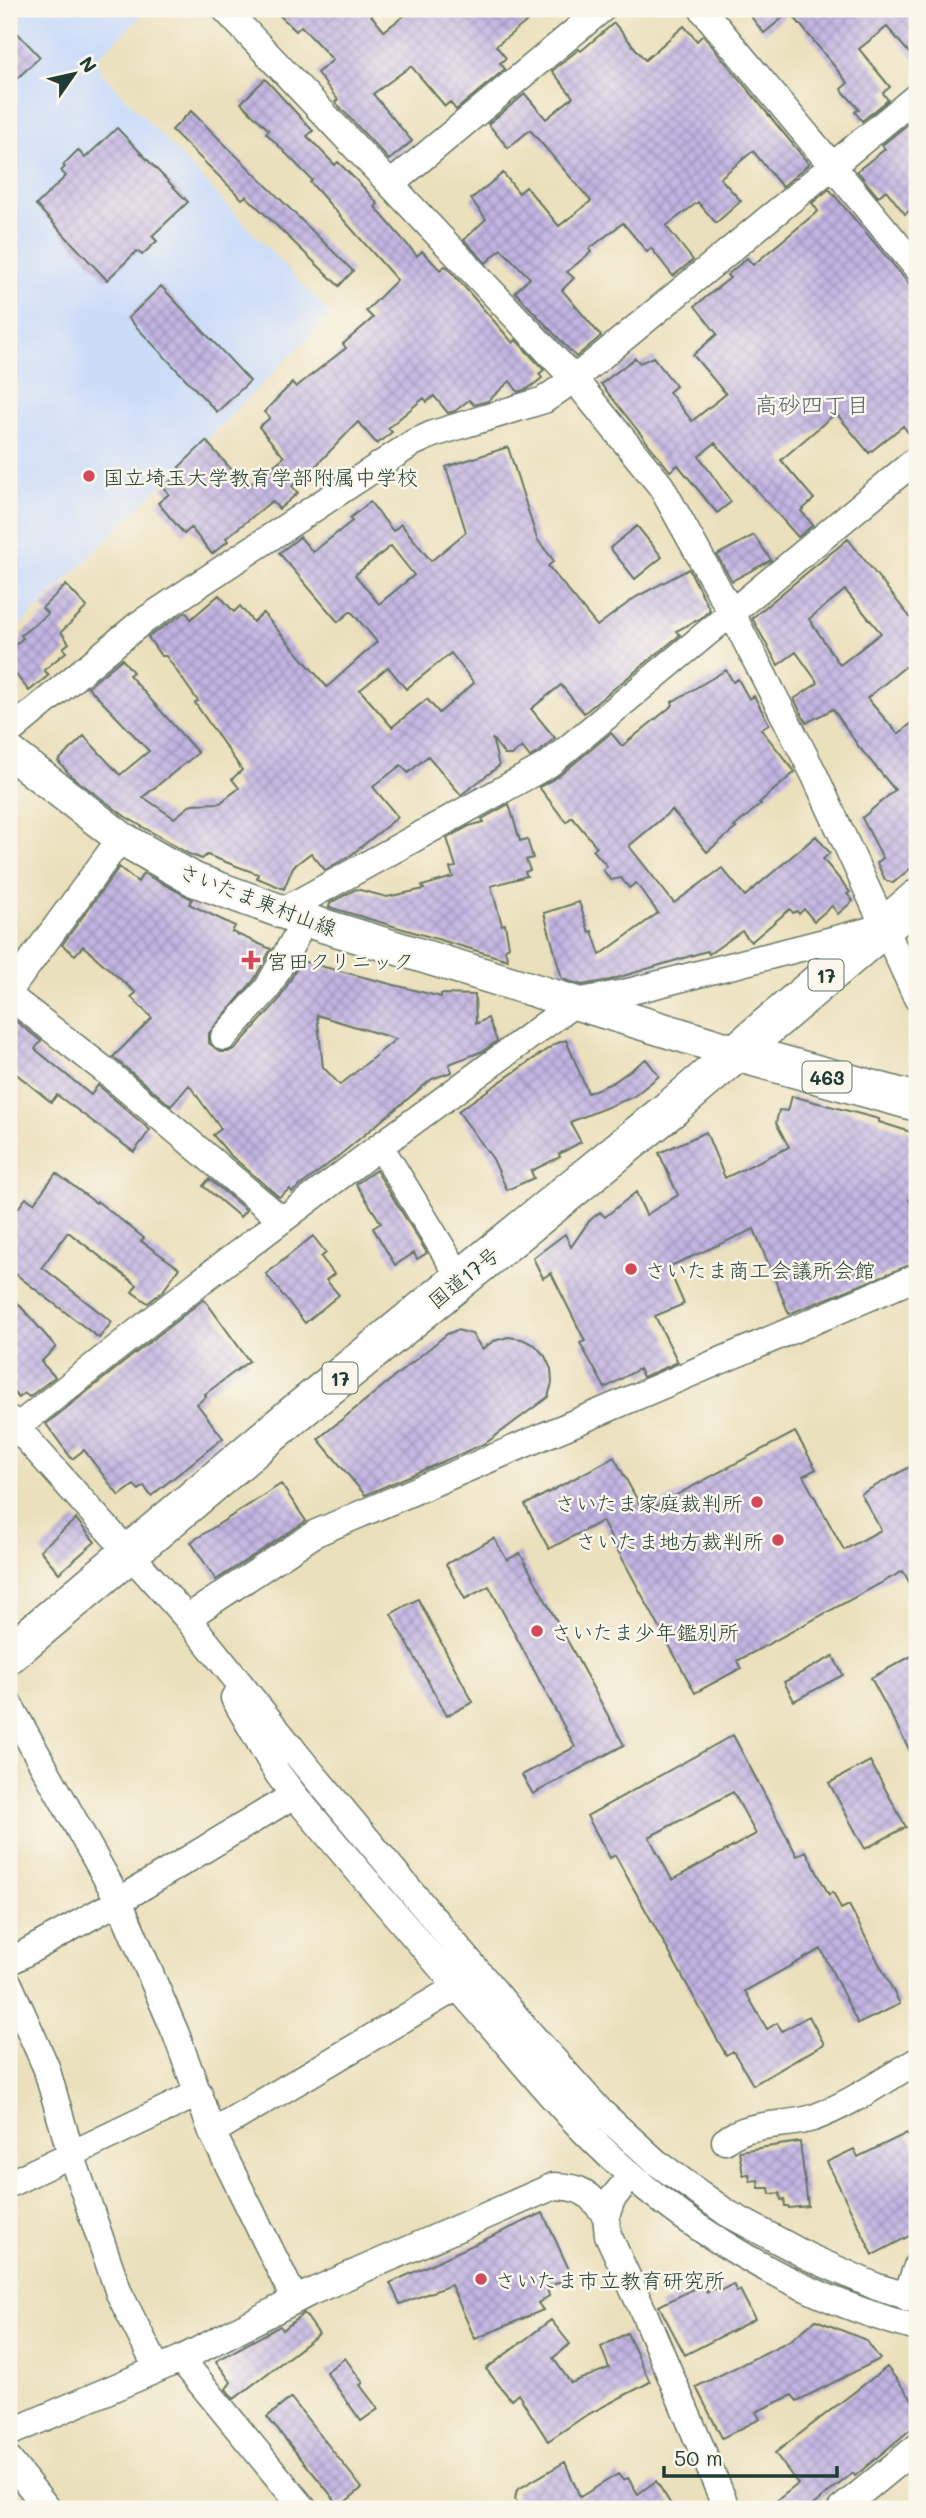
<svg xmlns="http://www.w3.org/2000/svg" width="926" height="2518" font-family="Mali,'Klee One',sans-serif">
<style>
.built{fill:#cbdcf9}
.building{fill:url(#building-cross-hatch);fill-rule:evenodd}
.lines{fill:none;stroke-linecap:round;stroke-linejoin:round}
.minor-casing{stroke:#667664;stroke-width:29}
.major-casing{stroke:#667664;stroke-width:36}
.highway-casing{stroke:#667664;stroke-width:41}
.minor{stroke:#fff;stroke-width:26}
.major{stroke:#fff;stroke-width:33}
.highway{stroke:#fff;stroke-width:38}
.poi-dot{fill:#d1495b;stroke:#fbf7ec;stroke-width:2.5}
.labels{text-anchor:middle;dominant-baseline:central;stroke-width:5;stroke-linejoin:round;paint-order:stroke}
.shield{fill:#fbf7ec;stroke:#61756b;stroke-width:2}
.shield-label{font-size:19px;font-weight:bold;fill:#1f3d34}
.poi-label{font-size:21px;fill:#1f3d34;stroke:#fbf7ec;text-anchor:start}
.street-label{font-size:21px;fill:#1f3d34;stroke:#fbf7ec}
.neighbourhood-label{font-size:23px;fill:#586771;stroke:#fbf7ec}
</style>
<defs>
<pattern id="building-cross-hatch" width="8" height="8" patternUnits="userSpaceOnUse" patternTransform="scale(1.75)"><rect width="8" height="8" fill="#c3b4e3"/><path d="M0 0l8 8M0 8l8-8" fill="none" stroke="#9e94b9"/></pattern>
</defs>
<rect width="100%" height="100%" fill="#fbf7ec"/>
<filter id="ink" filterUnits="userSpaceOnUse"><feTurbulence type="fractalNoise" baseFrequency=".0143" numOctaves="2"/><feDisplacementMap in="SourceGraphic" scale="14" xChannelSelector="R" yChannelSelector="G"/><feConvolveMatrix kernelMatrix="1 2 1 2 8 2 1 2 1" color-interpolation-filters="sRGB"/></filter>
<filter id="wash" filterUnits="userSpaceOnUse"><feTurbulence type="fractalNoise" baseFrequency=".00686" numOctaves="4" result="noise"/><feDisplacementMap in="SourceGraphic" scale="28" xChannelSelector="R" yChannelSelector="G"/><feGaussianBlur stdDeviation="1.57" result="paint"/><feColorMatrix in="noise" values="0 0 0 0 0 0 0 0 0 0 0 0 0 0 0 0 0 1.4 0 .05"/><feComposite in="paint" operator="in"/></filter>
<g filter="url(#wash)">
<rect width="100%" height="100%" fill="#ebe0bc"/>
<path class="built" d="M9,9H149L97,58L101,72L331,315L9,637Z"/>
<g id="blocks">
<path class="building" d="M273,9H366L384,31L413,9H521L530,19L496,46L506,58L500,63L505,69L456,110L450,102L445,106L411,66L373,94L412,141L389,160L335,102L338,100L317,73L333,60L301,26L296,31Z
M745,9H917V62L887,27L859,49L890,87L883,93L888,100L862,121L855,112L859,109L841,89L848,83L790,12L764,33Z
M614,23L645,60L684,26L697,41L703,35L809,164L782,187L753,151L720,178L741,201L716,223L698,202L666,226L693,260L673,276L651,248L647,252L623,223L589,249L591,252L567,272L574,278L562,290L601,336L576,357L515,292L530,278L501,249L486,263L464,240L486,219L471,199L503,173L519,193L526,187L559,226L591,201L530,130L508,148L488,124L525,94L546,119L573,97L552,71L579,49L581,51Z
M9,24L40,57L9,86Z
M265,79L313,131L307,136L335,165L338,162L363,187L378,204L375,207L417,256L422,251L440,270L445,266L447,267L513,343L516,340L544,370L539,374L542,378L529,388L518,392L510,381L488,401L474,405L469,400L455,411L448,413L434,396L427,402L424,398L388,428L392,432L377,444L358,422L308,474L292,486L298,493L279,509L272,501L226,538L228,541L212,554L191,528L184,534L158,503L169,494L163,487L182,471L179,467L206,441L247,487L284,457L259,427L270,418L264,412L292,383L296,387L346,348L343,344L373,318L366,311L397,280L310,182L312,180L266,133L269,130L241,103Z
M191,111L353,271L339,286L246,196L242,199L172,130Z
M908,124L917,135V205L905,214L886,190L878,197L857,171L885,149L882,145Z
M117,128L188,202L152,236L157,241L142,255L137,251L107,280L36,205L66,176L61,171L65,167L63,165L78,150L85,158Z
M829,189L917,293V444L903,426L869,453L836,413L781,460L814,499L801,511L813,525L798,537L715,443L699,456L731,502L717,513L678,465L670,471L601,384L635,358L640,363L653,357L676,386L669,392L692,421L726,394L693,355L717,334L695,306L730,278L727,275L747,258L753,265L818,211L812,203Z
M161,286L250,381L217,412L128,318Z
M508,447L537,539L554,561L548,566L597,626L636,597L689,569L710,610L700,619L676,631L680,635L584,713L561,685L531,709L555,738L540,751L530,757L522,747L512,755H505L492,738L499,766L461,795L428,756L408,773L401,765L373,787L398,817L351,855L325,870L311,853L293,867L284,889L257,878L258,874L207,855L202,859L189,854L126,817L71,776L58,761L84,736L120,775L149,751L88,687L122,659L133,672L129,675L198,753L143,797L174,818L192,804L220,803L239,788L232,779L242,770L195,703L198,701L166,656H161L148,637L186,612L191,619L219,595L234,612L240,606L253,622L263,613L327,687L377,642L351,611L338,622L279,553L300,537L313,552L352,521L350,518L370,502L393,531L401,524L431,561L466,532L446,467ZM391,546L414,575L379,604L355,575ZM451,653L474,683L439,713L427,699L392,727L360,690L388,667L406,689Z
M637,526L662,557L635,579L610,548Z
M754,535L771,560L732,581L717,555Z
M848,539L917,626V657L867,698L898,734L917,719V863L893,883L885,880L877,863L883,858L862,818L895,790L859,747L833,709L806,723L794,699L818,683L796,652L778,665L752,618ZM845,590L881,633L840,665L809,619Z
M66,585L87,607L61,632L69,643L63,648L66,652L44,670L49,675L29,691L9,666V650L23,638L21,635L48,614L42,608Z
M726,670L733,682L738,679L749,699L754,696L769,724L761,729L795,772L759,803L761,804L734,827L736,828L707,852L672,810L629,846L674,903L722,868L745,896L816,836L830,853L823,859L850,892L847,894L853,901L838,914L832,906L814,921L804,909L799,914L797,911L793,913L790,909L751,942L742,931L709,954L707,951L610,980L582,985L562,979L544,913L579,902L589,932L592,931L600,955L658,913L636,883L629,888L621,878L611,880L603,870L607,866L593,850L597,847L572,817L566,822L539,787L559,776L611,733L622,746L673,705L672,702Z
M509,804L520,841L527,839L533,858L526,860L530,870L525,872L527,876L491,886L502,925L505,924L509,946L505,950L508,960L329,907L330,903L356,889L387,897L424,889L422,886L453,877L450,868L456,867L447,838L469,826L484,822L482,819Z
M119,867L138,882L143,873L192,899L189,904L235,926L232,932L271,949L254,980L209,1033V1043L220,1052H228L236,1048L279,1000L301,961L441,997V994L475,995L476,1024L488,1018L497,1041L483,1051L449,1064L452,1072L432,1079L335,1159L292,1192L290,1189L279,1197L229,1154L213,1135L221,1129L189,1085L171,1106L113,1057L152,1018L131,997L136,993L83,946L75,955L62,945ZM317,1015L396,1039L340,1085L323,1067Z
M9,1016L41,1041L35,1049L91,1095L98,1085L150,1130L134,1152L57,1095L51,1102L9,1068Z
M566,1040L588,1093L614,1082L646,1059L659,1076L633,1097L570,1122L581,1142L559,1154L560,1157L531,1171L534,1178L507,1190L493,1159L458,1111L555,1044Z
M792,1096L879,1119V1122L917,1134V1196L909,1200L917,1216V1262L789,1314L754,1229L668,1267L684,1304L655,1316L678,1362L643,1377L639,1369L605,1388L580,1343L585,1341L551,1273L543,1278L533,1258L565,1234L571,1247L589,1221L600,1212L605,1217L636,1192L646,1215L678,1195L659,1153L706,1132L725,1178L789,1147L776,1123L779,1110L788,1111Z
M376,1170L427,1253L417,1259L414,1253L395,1265L373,1228L381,1223L356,1184Z
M56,1173L96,1203L97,1201L144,1238L141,1241L179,1268L163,1291L148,1303L132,1292L137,1285L68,1232L42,1267L112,1322L99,1338L9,1269V1220L26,1198L34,1203Z
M209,1179L246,1210L240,1217L203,1186Z
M313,1236L326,1253L321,1257L334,1274L326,1280L339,1295L305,1323L266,1274Z
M9,1293L56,1347L41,1362L55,1377L29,1397L24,1393L19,1398L9,1387Z
M204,1299L249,1361L205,1394L206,1397L197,1404L223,1438L151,1496L144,1486L139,1490L134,1485L119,1496L84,1450L72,1459L46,1424Z
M457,1330L472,1334L482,1349L494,1341L508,1337L522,1339L535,1345L545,1356L551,1369L552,1383L548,1397L486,1443L365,1495L318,1439L447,1334Z
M795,1432L816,1469L803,1476L844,1550L881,1530L861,1494L917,1463V1596L903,1571L737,1661L741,1668L695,1693L602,1521L549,1549L525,1505L614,1457L640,1505L650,1500L654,1507Z
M281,1484L306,1521L216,1580L191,1542Z
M76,1519L95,1542L59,1573L40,1550Z
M494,1538L507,1560L520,1553L624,1745L533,1794L522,1775L575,1747L489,1586L465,1599L446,1564Z
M418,1599L473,1702L447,1716L391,1614Z
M917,1653V1764L871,1678Z
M833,1656L843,1675L794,1701L784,1682Z
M733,1735L797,1856L806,1851L829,1895L833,1892L841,1909L849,1905L900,2004L858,2024L821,1949L745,1991L767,2029L777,2023L782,2031L809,2016L824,2044L753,2085L733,2051L726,2055L615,1855L610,1858L587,1816ZM733,1792L756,1834L672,1880L649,1837Z
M870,1761L906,1827L865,1849L829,1783Z
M907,2133L917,2154V2232L873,2255L827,2162L854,2149L858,2157Z
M800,2142L808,2206L789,2208L788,2206H785L784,2199L781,2200L780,2193L770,2194L769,2188H759L758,2180L750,2181L749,2174L743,2175L739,2151Z
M543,2213L572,2276L547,2288L549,2296L538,2303L543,2310L475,2339L451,2285L400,2304L390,2283Z
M703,2284L707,2292L718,2287L720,2291L733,2284L737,2292L740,2290L755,2319L685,2355L659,2306Z
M304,2313L319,2334L234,2399L226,2389L231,2382L216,2361L280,2326L283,2330Z
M551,2320L570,2344L553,2358L571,2383L609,2368L601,2347L627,2333L650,2382L585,2416L548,2441L518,2394L511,2400L486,2369Z
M816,2320L866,2340L880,2359L797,2401L792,2395L756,2412L760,2419L722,2438L696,2387L791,2340Z
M345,2358L363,2383L360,2385L378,2409L361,2421L326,2372Z
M887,2367L917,2406V2424L855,2476L853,2473L808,2509H766L798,2484L775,2453Z
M291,2398L362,2488L340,2506L267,2417Z
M565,2462L580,2497L618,2474L623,2480L628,2478L638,2494L656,2481L674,2509H521L515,2499L517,2490Z"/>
</g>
</g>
<g filter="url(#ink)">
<use href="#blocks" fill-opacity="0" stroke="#667664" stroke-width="2"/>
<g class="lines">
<g class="minor-casing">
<path id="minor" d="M225,9L574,379L661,486L732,614L815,776L917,998
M702,9L917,268
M391,184L602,9
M9,732L139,624L413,443L433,434L544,400L574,379L917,96
M281,912L549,764L917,459
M9,991L121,838
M9,996L102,1068L282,1220
M224,1037L267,989L305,920
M380,1146L461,1279
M9,1419L187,1618L306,1766L527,2030L600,2111L656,2162L727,2213L809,2257L877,2287L917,2299
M17,1427L200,1282L380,1146L576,1002L624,993L875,929
M187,1618L316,1533L917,1277
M234,1698L278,1774L294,1795C359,1872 424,1949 490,2024C524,2063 555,2103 592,2139C681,2228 795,2296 917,2328
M9,1704L119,1901L176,2034L212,2132L295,2300
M9,1962L119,1901L294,1795
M9,1984L46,2067L71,2154L119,2293L157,2368
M212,2132L457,1987
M725,2141C749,2121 784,2127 813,2118C849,2105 884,2080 917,2061
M631,2176L612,2199L606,2216L608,2235L644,2313L727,2509
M9,2184L199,2093
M906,2297L917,2266
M181,2359L304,2509
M9,2433L181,2359L309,2293L554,2186C583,2187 589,2193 606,2216
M9,2460L48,2509
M841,2509L917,2447"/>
</g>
<g class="major-casing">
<path id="major" d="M9,752L121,838L195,880L305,920L736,1052"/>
</g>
<g class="highway-casing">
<path id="highway" d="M736,1052L917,1102
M9,1654L296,1413L674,1106L917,899"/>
</g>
<use href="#minor" class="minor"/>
<use href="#major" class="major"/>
<use href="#highway" class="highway"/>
</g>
</g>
<g class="poi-dot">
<circle cx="89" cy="476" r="7"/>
<path d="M247.5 949.5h7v7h7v7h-7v7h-7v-7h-7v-7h7z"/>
<circle cx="631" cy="1269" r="7"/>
<circle cx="757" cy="1502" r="7"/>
<circle cx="778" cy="1540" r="7"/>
<circle cx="537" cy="1631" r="7"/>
<circle cx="481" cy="2279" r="7"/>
</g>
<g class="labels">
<g class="shield">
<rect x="808.5" y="959.5" width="35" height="31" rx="5"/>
<rect x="802.5" y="1061.5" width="49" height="31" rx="5"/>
<rect x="322.5" y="1362.5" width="35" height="31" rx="5"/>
</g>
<g class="shield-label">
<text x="826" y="975">17</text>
<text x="827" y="1077">463</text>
<text x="340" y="1378">17</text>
</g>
<g class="poi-label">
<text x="103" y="476">国立埼玉大学教育学部附属中学校</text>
<text x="267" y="960">宮田クリニック</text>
<text x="645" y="1269">さいたま商工会議所会館</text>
<text x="743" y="1502" text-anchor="end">さいたま家庭裁判所</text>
<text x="764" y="1540" text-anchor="end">さいたま地方裁判所</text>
<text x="551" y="1631">さいたま少年鑑別所</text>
<text x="495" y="2279">さいたま市立教育研究所</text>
</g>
<g class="street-label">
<text transform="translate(258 899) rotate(21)">さいたま東村山線</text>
<text transform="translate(463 1277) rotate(-39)">国道17号</text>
</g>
<g class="neighbourhood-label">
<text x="812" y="404">高砂四丁目</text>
</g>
</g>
<rect width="926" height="2518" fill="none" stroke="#fbf7ec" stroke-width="35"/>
<g transform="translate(74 74) rotate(56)" stroke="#fbf7ec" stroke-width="5" paint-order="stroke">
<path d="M0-5L12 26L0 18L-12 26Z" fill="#1f3d34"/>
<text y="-10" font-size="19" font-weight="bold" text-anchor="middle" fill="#1f3d34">N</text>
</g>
<path d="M664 2466v10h173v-10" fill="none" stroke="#1f3d34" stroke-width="3.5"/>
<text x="674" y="2466" font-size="21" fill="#1f3d34" stroke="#fbf7ec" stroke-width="5" paint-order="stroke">50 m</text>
</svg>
